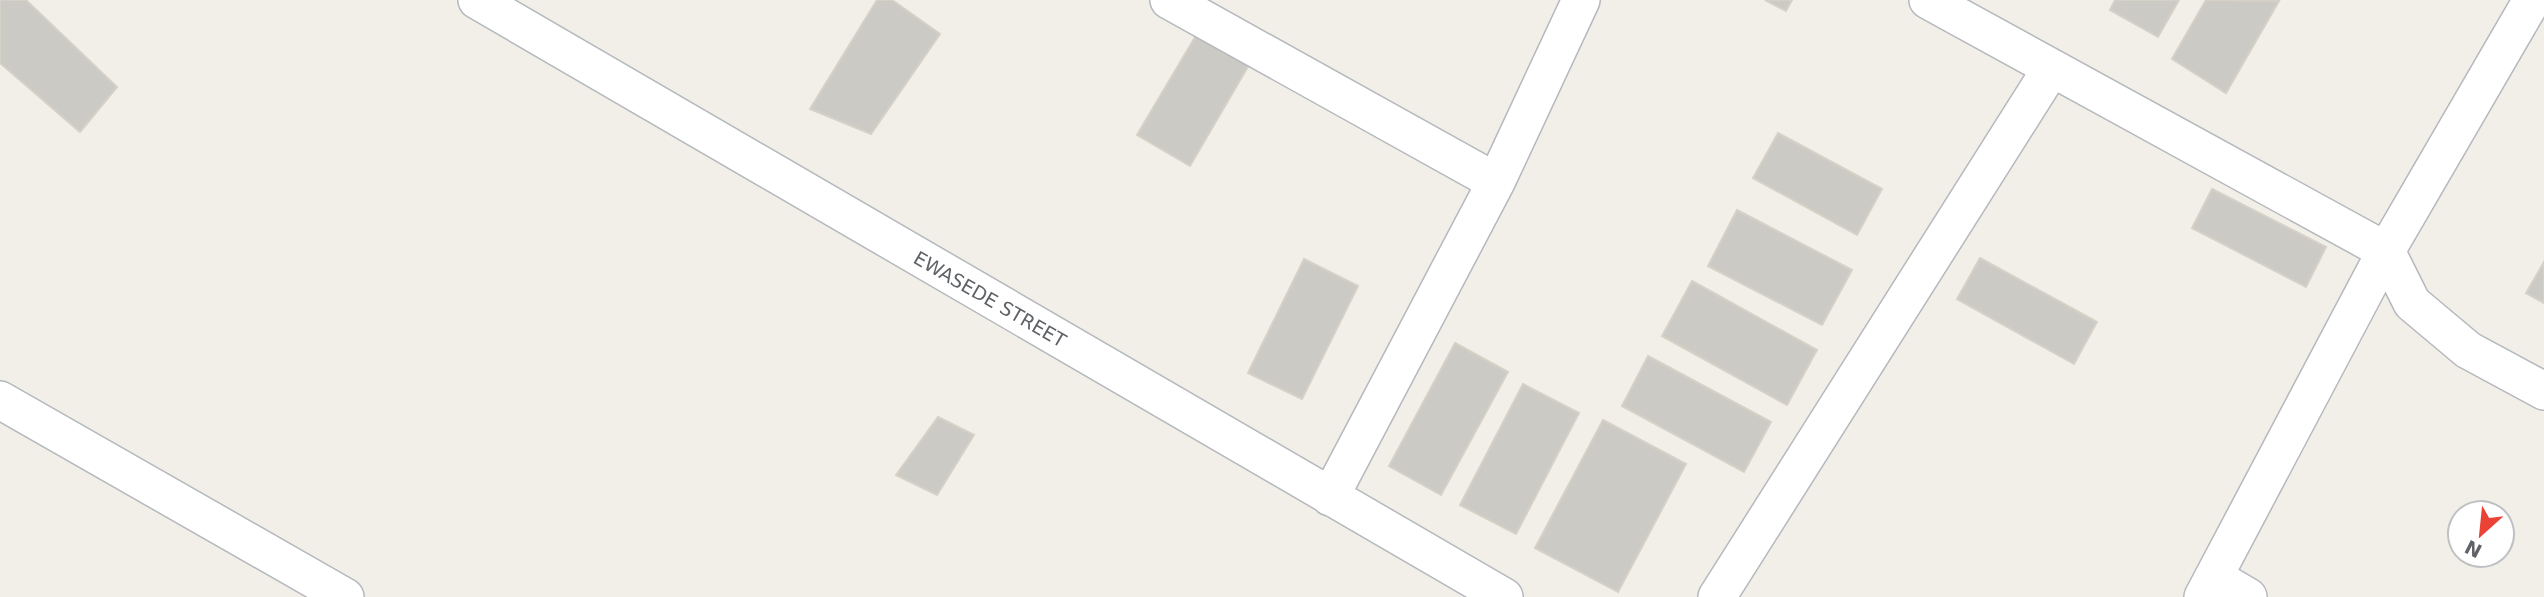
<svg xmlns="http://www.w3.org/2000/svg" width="2544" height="597" font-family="'DejaVu Sans',sans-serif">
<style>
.building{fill:#cccac5;stroke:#d6d1c6;stroke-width:2}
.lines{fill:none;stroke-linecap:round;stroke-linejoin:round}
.street-casing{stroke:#b5b8bc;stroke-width:40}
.street{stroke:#fff;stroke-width:37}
.labels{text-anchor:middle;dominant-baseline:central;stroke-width:5;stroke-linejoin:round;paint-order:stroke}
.street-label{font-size:19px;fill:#5f6368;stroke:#fff}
</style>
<rect width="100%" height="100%" fill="#f1efe8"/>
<path class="building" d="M0,0H26L117,87L80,132L0,63Z
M877,0H892L940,34L871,134L810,109Z
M1765,0H1792L1786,11Z
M2115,0H2179L2158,37L2110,10Z
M2206,0L2279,1L2226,93L2172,59Z
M1198,32L1250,63L1190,166L1137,135Z
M1778,133L1882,189L1857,235L1753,178Z
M2212,189L2326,247L2306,287L2192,228Z
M1737,210L1852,270L1822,325L1708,266Z
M1980,258L2097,322L2074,364L1957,299Z
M1304,259L1358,286L1302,399L1248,373Z
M2544,262V303L2526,293Z
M1692,281L1817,350L1787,405L1662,336Z
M1455,343L1508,372L1441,495L1389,466Z
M1648,356L1771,422L1744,472L1622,406Z
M1523,384L1579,413L1516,534L1460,505Z
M938,417L974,435L937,495L896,475Z
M1603,420L1686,464L1618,592L1535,548Z"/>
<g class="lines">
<g class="street-casing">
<path id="street" d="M477,0L1504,597
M1169,0L1496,182
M1928,0L2386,251L2412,303L2468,350L2544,391
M0,400L345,597
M1330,497L1496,182L1581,0
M2214,577L2248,597
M1717,597L2051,69
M2203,597L2386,251L2532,0"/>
</g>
<use href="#street" class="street"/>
</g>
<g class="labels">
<g class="street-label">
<text transform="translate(990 299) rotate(30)">EWASEDE STREET</text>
</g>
</g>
<g transform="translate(2481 534) rotate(207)"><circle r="33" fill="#ffffff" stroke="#bfc1c3" stroke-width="2"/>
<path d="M0-5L12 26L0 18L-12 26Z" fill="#ea4335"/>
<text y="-10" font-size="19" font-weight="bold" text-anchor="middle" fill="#5f6368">N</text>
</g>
</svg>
